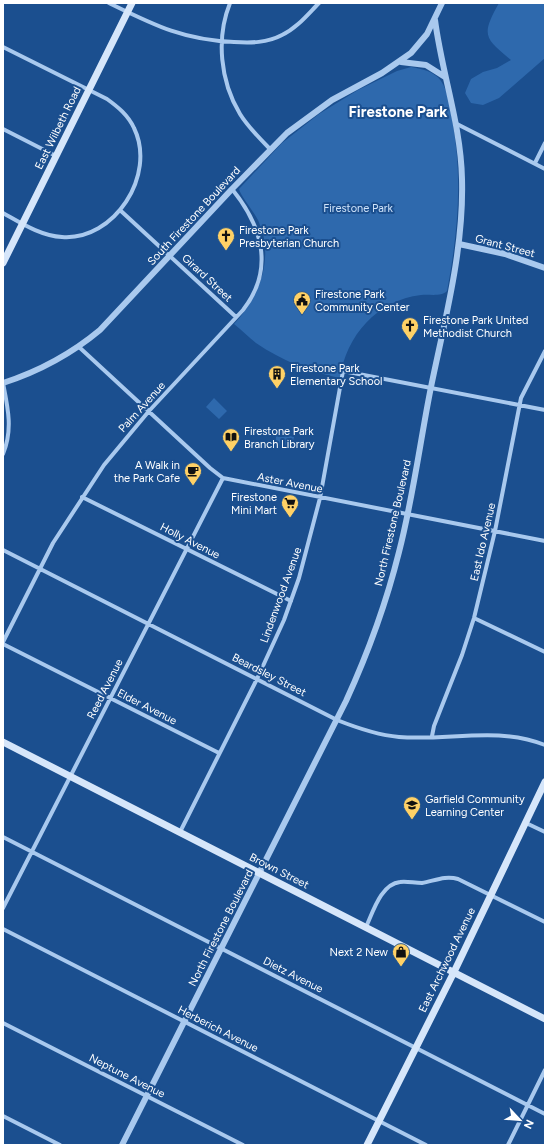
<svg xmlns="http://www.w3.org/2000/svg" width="548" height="1148" font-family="Figtree,sans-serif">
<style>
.green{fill:#2e69ad}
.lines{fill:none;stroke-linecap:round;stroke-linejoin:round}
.minor{stroke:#a9c9ee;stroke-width:4}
.tertiary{stroke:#a9c9ee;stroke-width:6}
.secondary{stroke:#d6e6fa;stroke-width:7}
.labels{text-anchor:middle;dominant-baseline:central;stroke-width:4;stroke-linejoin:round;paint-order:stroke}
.street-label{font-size:11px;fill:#fff;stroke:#1b4f8f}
.park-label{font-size:11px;fill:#cfe3fa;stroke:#1b4f8f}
.poi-label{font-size:11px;fill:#fff;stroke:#1b4f8f;text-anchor:start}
.district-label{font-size:15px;font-weight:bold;fill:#fff;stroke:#1b4f8f}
</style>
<rect width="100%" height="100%" fill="#1b4f8f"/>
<path class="green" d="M499,3H545V58L499,98L483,105L471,103L465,93L471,79L483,72L497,68L511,60C484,38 481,35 499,3Z
M411,67C422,69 434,71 441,81C448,91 450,107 452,119C463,177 458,233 447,291C441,297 430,294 421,295C377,300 346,336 340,378C310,372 281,360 256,343C248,337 242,330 234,324C260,296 275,257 258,220C254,212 240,195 239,189L282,143L319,114L358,90L397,71Z
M214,398L227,411L219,419L206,407Z
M277,433L294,437L291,450L274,447Z"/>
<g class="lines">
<path class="minor" d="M109,3C154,25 183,40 234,42C251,43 267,43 282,35C297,28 308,14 319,3
M230,3C216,38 220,81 240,114C248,127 259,138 270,149
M3,47L107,99C118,107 128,115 134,128C157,175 114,241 62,237C41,236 21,223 3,213
M457,124L545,169
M3,129L56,156
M535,163L545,143
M121,211L236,317
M79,347L210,468L223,478L545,541
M3,383C8,408 13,430 3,454
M82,497L291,601
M3,550L337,720C357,728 377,735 399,737C449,741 497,726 545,745
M474,618L545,652
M3,642L53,543L104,465L149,411L243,310C275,269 262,226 232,189
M3,644L219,753
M432,736L434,726L462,655L474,618L495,531L521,398L545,351
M526,823L545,832
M180,832L257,679L284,620L299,578L320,498L343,371L545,410
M3,837L545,1114
M3,908L223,478
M366,927C373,912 381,884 400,882C407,881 414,883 422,883C434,881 445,875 458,879L545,922
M3,929L426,1145
M3,1023L243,1145
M3,1116L60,1145
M508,1145L545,1070"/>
<path class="tertiary" d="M401,62L426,65L445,77
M459,244L505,254L545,268
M3,383C40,371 70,355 100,330L232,189L287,133L332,100L382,73L411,53L427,34L442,3
M122,1145L346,701C368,653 386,604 399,552C413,498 420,442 431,387C445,319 464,249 462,179C461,125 442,74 435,20"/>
<path class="secondary" d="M3,263L132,3
M3,742L545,1019
M367,1145L454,972L545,782"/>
</g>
<defs>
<g id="church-pin" transform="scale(0.9)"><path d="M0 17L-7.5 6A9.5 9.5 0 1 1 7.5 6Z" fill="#ffd166" stroke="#1b4f8f"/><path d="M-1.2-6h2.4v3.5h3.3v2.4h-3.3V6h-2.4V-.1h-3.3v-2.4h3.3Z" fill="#111"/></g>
<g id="civic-pin" transform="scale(0.9)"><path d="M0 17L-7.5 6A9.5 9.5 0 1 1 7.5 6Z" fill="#ffd166" stroke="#1b4f8f"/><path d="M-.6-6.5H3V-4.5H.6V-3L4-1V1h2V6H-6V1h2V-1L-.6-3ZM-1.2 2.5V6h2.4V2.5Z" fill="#111"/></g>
<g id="building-pin" transform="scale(0.9)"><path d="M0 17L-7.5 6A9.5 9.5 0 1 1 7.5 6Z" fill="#ffd166" stroke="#1b4f8f"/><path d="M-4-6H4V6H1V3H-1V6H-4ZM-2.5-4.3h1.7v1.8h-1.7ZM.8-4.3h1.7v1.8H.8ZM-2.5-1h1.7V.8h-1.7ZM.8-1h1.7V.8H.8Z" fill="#111"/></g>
<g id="library-pin" transform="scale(0.9)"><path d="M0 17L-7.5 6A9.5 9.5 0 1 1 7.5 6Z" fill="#ffd166" stroke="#1b4f8f"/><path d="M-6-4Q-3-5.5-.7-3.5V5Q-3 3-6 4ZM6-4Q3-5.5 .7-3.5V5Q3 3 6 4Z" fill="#111"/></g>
<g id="cafe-pin" transform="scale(0.9)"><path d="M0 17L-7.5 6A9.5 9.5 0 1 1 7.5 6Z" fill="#ffd166" stroke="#1b4f8f"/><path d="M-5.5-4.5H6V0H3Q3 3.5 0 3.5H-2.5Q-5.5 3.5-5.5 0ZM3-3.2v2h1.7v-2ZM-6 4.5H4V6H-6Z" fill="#111"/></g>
<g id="supermarket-pin" transform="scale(0.9)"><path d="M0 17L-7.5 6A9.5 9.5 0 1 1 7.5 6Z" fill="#ffd166" stroke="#1b4f8f"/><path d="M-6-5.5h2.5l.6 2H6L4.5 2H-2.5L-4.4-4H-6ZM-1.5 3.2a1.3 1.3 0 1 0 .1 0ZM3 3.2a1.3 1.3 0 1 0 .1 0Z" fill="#111"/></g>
<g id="school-pin" transform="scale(0.9)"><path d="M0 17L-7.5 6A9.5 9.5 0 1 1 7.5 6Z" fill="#ffd166" stroke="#1b4f8f"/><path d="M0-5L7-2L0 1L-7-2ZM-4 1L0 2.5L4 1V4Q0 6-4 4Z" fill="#111"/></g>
<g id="shop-pin" transform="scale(0.9)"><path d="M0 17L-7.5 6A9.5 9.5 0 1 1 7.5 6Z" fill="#ffd166" stroke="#1b4f8f"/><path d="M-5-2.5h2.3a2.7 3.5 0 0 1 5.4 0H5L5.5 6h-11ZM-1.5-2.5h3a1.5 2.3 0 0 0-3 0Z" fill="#111"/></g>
</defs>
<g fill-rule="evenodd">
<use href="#church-pin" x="226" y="236"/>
<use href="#civic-pin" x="302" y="300"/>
<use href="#church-pin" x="410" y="326"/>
<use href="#building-pin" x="277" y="374"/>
<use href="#library-pin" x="231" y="437"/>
<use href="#cafe-pin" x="193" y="471"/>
<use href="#supermarket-pin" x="290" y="503"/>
<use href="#school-pin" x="412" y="805"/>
<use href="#shop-pin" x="401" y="952"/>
</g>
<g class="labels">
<g class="street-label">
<text transform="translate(58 128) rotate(-64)">East Wilbeth Road</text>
<text transform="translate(194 216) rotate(-47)">South Firestone Boulevard</text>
<text transform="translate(505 246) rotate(15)">Grant Street</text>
<text transform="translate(207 278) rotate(43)">Girard Street</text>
<text transform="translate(142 407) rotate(-48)">Palm Avenue</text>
<text transform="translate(290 483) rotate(11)">Aster Avenue</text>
<text transform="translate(393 523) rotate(-77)">North Firestone Boulevard</text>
<text transform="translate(190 541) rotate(27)">Holly Avenue</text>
<text transform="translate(483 542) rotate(-77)">East Ido Avenue</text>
<text transform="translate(281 595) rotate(-70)">Lindenwood Avenue</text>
<text transform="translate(269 675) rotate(27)">Beardsley Street</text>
<text transform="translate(105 689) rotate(-63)">Reed Avenue</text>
<text transform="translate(147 707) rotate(27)">Elder Avenue</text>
<text transform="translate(279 871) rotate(27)">Brown Street</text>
<text transform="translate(221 928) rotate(-63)">North Firestone Boulevard</text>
<text transform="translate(447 960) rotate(-64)">East Archwood Avenue</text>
<text transform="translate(293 975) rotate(27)">Dietz Avenue</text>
<text transform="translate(218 1029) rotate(27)">Herberich Avenue</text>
<text transform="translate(127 1076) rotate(27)">Neptune Avenue</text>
</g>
<g class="park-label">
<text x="358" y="208">Firestone Park</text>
</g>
<g class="poi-label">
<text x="239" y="230">Firestone Park<tspan x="239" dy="13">Presbyterian Church</tspan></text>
<text x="315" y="294">Firestone Park<tspan x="315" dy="13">Community Center</tspan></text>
<text x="423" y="320">Firestone Park United<tspan x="423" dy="13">Methodist Church</tspan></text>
<text x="290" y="368">Firestone Park<tspan x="290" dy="13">Elementary School</tspan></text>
<text x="244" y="431">Firestone Park<tspan x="244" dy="13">Branch Library</tspan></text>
<text x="180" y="465" text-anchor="end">A Walk in<tspan x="180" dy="13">the Park Cafe</tspan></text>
<text x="277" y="497" text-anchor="end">Firestone<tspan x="277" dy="13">Mini Mart</tspan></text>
<text x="425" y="799">Garfield Community<tspan x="425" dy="13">Learning Center</tspan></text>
<text x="388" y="952" text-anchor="end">Next 2 New</text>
</g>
<g class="district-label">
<text x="398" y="112">Firestone Park</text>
</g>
</g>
<rect width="548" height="1148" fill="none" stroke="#ffffff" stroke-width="8"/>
<g transform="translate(520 1120) rotate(116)" stroke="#1b4f8f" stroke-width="3" paint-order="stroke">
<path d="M0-3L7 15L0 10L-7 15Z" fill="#ffffff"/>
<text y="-6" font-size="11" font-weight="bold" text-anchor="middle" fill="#ffffff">N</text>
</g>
</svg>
